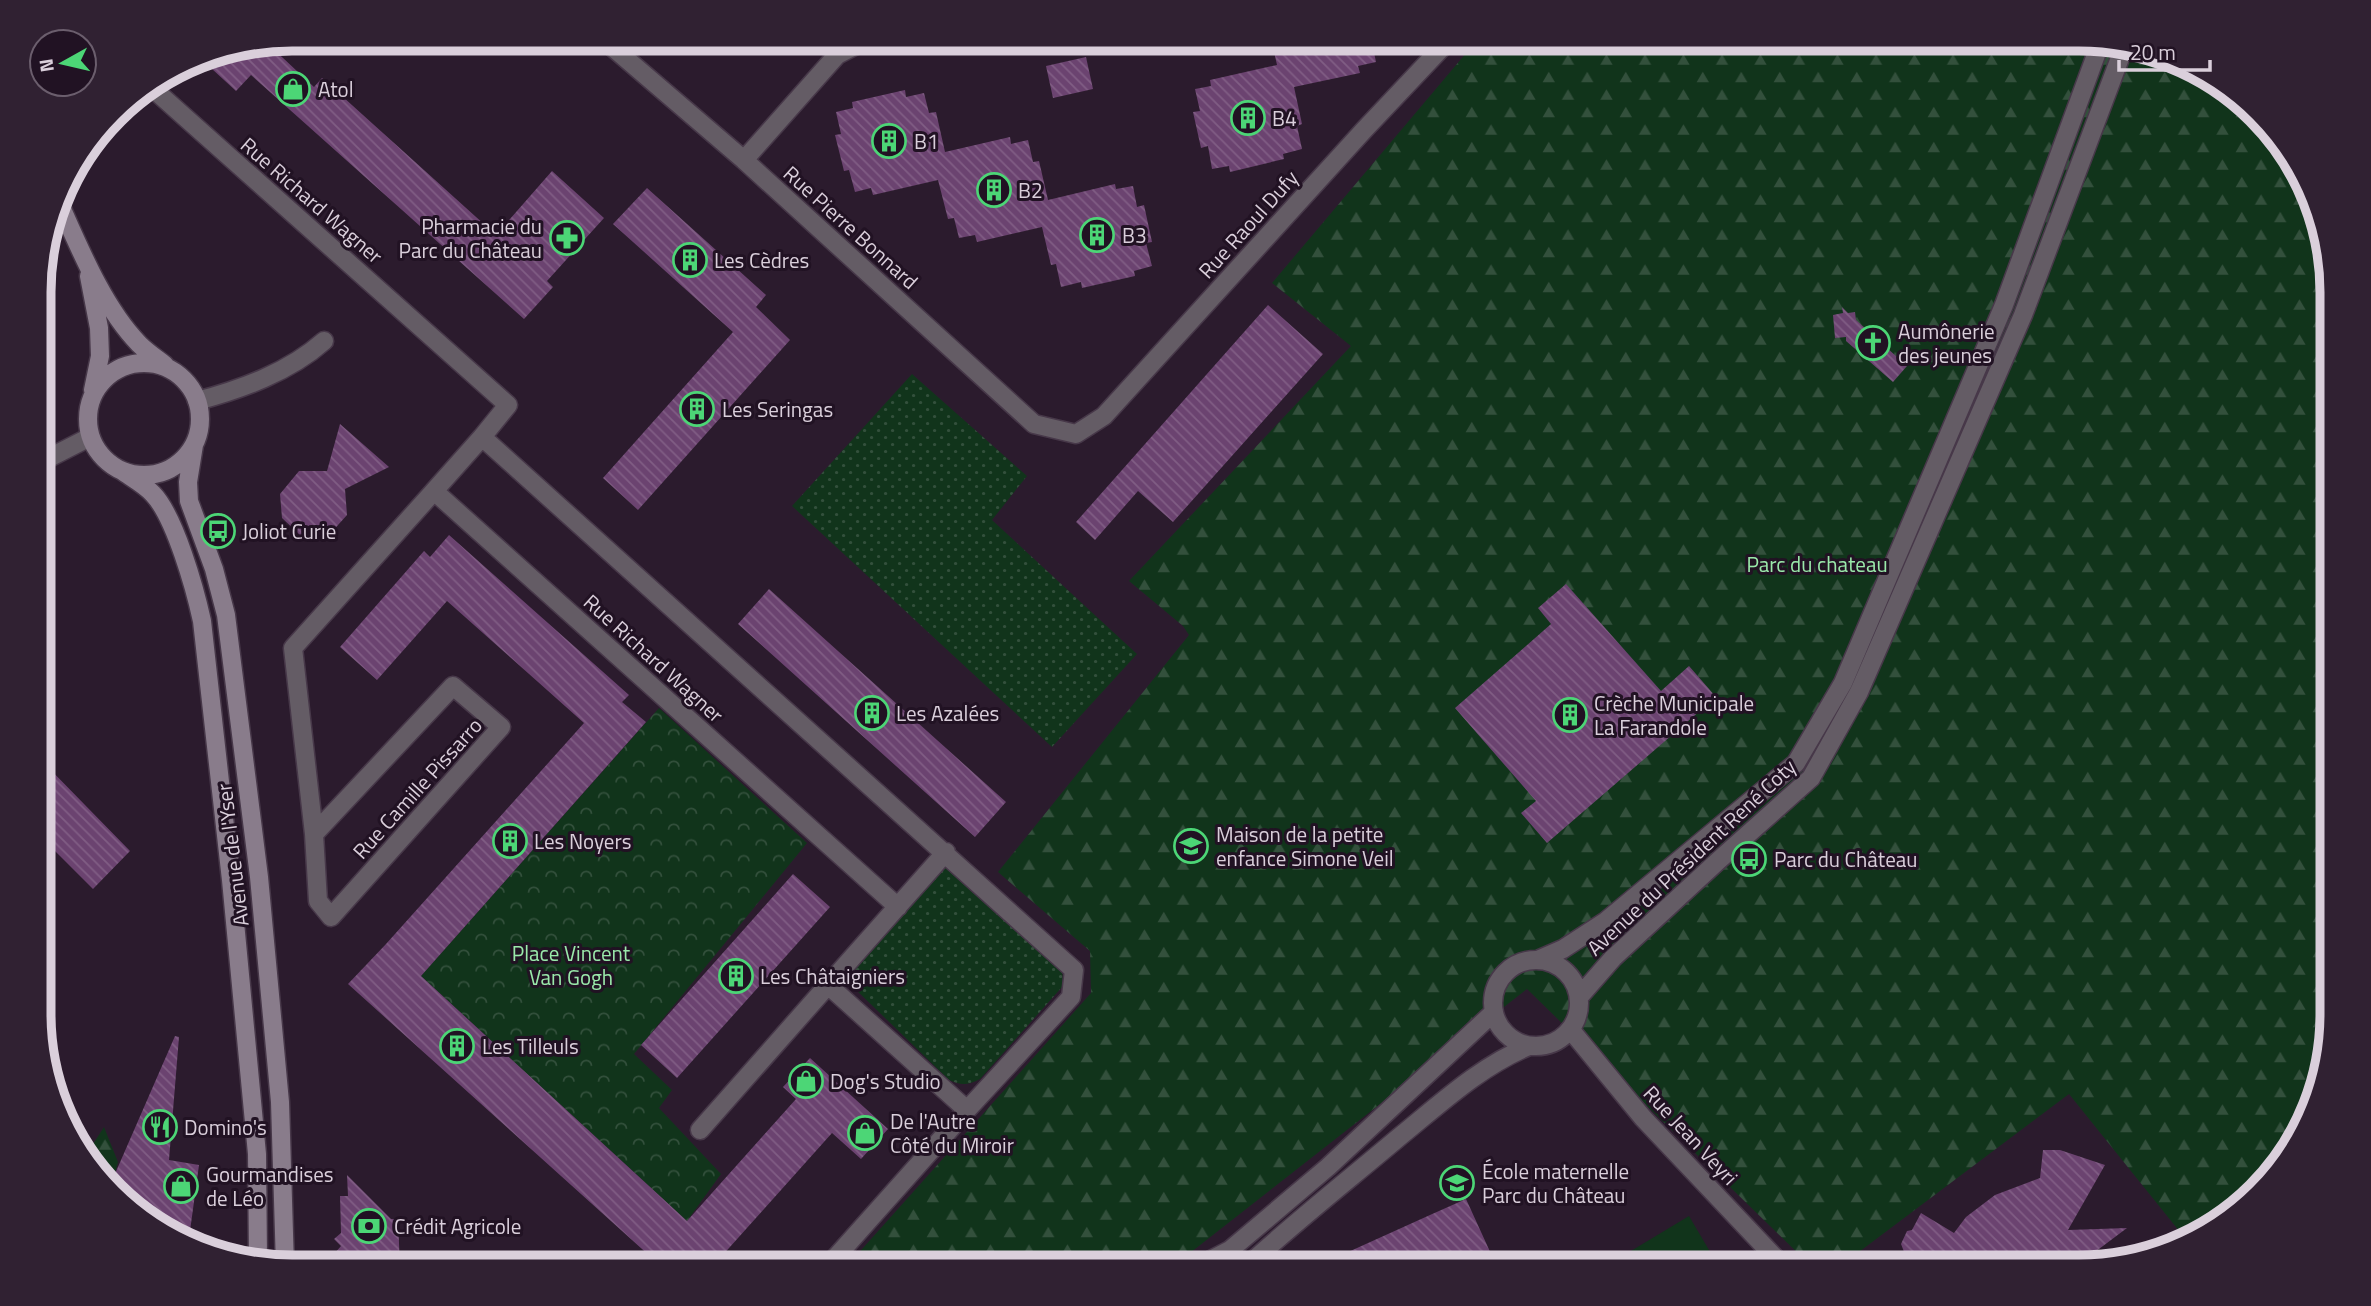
<svg xmlns="http://www.w3.org/2000/svg" width="2371" height="1306" font-family="'Titillium Web',sans-serif">
<style>
.grass{fill:url(#grass-dots)}
.forest{fill:url(#forest-firs)}
.park{fill:url(#park-crowns)}
.pitch{fill:#11341b}
.building{fill:url(#building-back-hatch)}
.lines{fill:none;stroke-linecap:round;stroke-linejoin:round}
.street-casing{stroke:#473849;stroke-width:21}
.secondary-casing{stroke:#473849;stroke-width:21}
.street{stroke:#645c65;stroke-width:18}
.secondary{stroke:#897c8b;stroke-width:18}
.labels{text-anchor:middle;dominant-baseline:central;stroke-width:6;stroke-linejoin:round;paint-order:stroke}
.poi-label{font-size:21px;fill:#dacfdb;stroke:#211223;text-anchor:start}
.street-label{font-size:21px;fill:#dacfdb;stroke:#211223}
.park-label{font-size:21px;fill:#9ae9aa;stroke:#211223}
.rim{fill:none;stroke:#dacfdb;stroke-width:9}
</style>
<defs>
<pattern id="grass-dots" width="8" height="8" patternUnits="userSpaceOnUse" patternTransform="scale(1.75)"><rect width="8" height="8" fill="#11341b"/><path d="M2 2h.1M6 6h.1" fill="none" stroke="#33503c" stroke-width="1.8" stroke-linecap="round"/></pattern>
<pattern id="forest-firs" width="22" height="20" patternUnits="userSpaceOnUse" patternTransform="scale(1.75)"><rect width="22" height="20" fill="#11341b"/><path d="M5 1l3.5 6h-7zM16 11l3.5 6h-7z" fill="#33503c"/></pattern>
<pattern id="park-crowns" width="20" height="18" patternUnits="userSpaceOnUse" patternTransform="scale(1.75)"><rect width="20" height="18" fill="#11341b"/><path d="M2 6a3 3 0 1 1 6 0M12 15a3 3 0 1 1 6 0" fill="none" stroke="#33503c"/></pattern>
<pattern id="building-back-hatch" width="6" height="6" patternUnits="userSpaceOnUse" patternTransform="scale(1.75)"><rect width="6" height="6" fill="#6b4370"/><path d="M-1 5l2 2M0 0l6 6M5-1l2 2" fill="none" stroke="#805d84"/></pattern>
</defs>
<rect width="100%" height="100%" fill="#2b1b2d"/>
<path class="grass" d="M912,374L1027,476L992,520L1137,654L1052,747L792,506Z
M946,852L1062,966L1063,986L980,1079C968,1085 962,1086 949,1080L850,984V975L898,907Z"/>
<path class="forest" d="M1478,39H2080L2206,72L2290,151L2332,275V1031L2299,1141L2220,1225L2184,1237L2069,1094L1839,1267H1812L1527,989L1181,1260L1108,1267H846L1091,993L1090,951L998,872L1189,635L1183,626L1129,581L1351,346L1272,283Z
M104,1127L118,1162L112,1184L84,1158Z"/>
<path class="park" d="M659,708L807,843L634,1054L672,1090L659,1108L721,1174L687,1221L421,976Z"/>
<path class="pitch" d="M1689,1216L1719,1267H1613L1611,1263Z"/>
<path class="building" d="M1271,38H1371L1376,62L1358,66L1360,73L1294,87L1302,124L1297,126L1302,149L1283,154L1284,159L1230,172L1229,166L1212,169L1208,146L1201,148L1193,112L1200,111L1195,89L1211,86L1210,80L1277,65Z
M267,43L314,87L322,78L496,235L552,171L604,218L547,281L553,287L524,319L251,75L236,91L199,57Z
M1086,57L1093,89L1053,98L1046,66Z
M905,90L906,97L924,93L929,113L936,112L945,152L1010,137L1011,144L1028,140L1033,162L1039,161L1048,200L1115,184L1116,189L1133,186L1137,207L1144,205L1152,242L1146,243L1152,266L1134,271L1135,276L1082,288L1081,282L1061,287L1056,264L1051,265L1042,227L977,242L975,235L959,238L954,218L948,219L938,180L873,195L871,188L855,192L849,170L844,171L835,135L841,134L836,112L853,108L852,102Z
M647,188L766,295L756,307L790,340L638,510L603,478L733,332L613,224Z
M1268,305L1323,354L1173,522L1138,491L1095,540L1076,522Z
M1842,307L1848,313L1855,312L1856,320L1907,366L1893,382L1846,341V337L1835,338L1833,315L1843,313Z
M340,424L389,467L345,489L347,515L329,535H300L282,518L280,494L299,471H327Z
M449,535L629,695L622,702L646,722L421,976L687,1221L796,1099L783,1087L810,1058L888,1129L861,1159L832,1133L712,1267H662L348,984L386,944L584,723L447,601L377,680L340,647L424,551L430,557Z
M1566,584L1661,691L1689,666L1716,697L1547,843L1521,813L1536,801L1455,708L1551,624L1538,608Z
M769,589L1006,802L975,837L738,624Z
M41,760L130,851L93,889L41,837Z
M793,874L830,907L677,1078L641,1045Z
M175,1036L179,1037L169,1160L199,1165L190,1231L158,1227L111,1183Z
M2043,1150H2060L2105,1165L2068,1230L2127,1228L2095,1252L2099,1266L1930,1267L1925,1265L1910,1267L1901,1244L1907,1231L1912,1230L1921,1213L1954,1233L1966,1217L1995,1195L2040,1178Z
M347,1175L391,1219H398L400,1267H342V1259L335,1253L341,1246L334,1239L341,1233L340,1196H348Z
M1466,1199L1497,1267H1315L1430,1215Z"/>
<g class="lines">
<g class="street-casing">
<path id="street" d="M603,39L744,160L1034,424L1076,434L1104,416L1364,130L1450,39
M150,86L508,405L482,437
M744,160L837,55L868,39
M197,401C242,389 289,372 324,341
M41,462L90,437
M314,834L453,686L501,727L331,917L318,901L314,834L293,648L434,491
M898,907L434,491L482,437L1074,970L1071,997L967,1110
M1540,959L1563,949L1606,921L1796,763L1843,683L2004,305L2100,44
M1493 1003a43 43 0 1 1 86 0a43 43 0 1 1-86 0Z
M1579,997L1613,958L1719,860L1811,778L1859,692L2023,315L2123,50
M1570,1029L1643,1118L1784,1267
M700,1130L828,985
M827,1267L967,1110L828,985L946,852
M1197,1267L1230,1250L1328,1167L1494,1012
M1246,1267C1295,1222 1347,1181 1398,1138C1440,1104 1479,1067 1529,1046"/>
</g>
<g class="secondary-casing">
<path id="secondary" d="M58,200C79,247 103,307 139,344C147,352 156,358 165,365
M89,276L99,328L100,356L93,390
M88 419a56 56 0 1 1 112 0a56 56 0 1 1-112 0Z
M194,445L188,482L189,501L214,569L226,615L259,877L280,1102L285,1266
M122,471C132,478 145,485 153,494C175,517 195,589 202,621L231,880L257,1154L258,1259"/>
</g>
<use href="#street" class="street"/>
<use href="#secondary" class="secondary"/>
</g>
<defs>
<g id="shop-ring" transform="scale(1.75)"><circle r="9.5" fill="#211223" stroke="#4cd676" stroke-width="1.5"/><path d="M-5-2.5h2.3a2.7 3.5 0 0 1 5.4 0H5L5.5 6h-11ZM-1.5-2.5h3a1.5 2.3 0 0 0-3 0Z" fill="#4cd676"/></g>
<g id="building-ring" transform="scale(1.75)"><circle r="9.5" fill="#211223" stroke="#4cd676" stroke-width="1.5"/><path d="M-4-6H4V6H1V3H-1V6H-4ZM-2.5-4.3h1.7v1.8h-1.7ZM.8-4.3h1.7v1.8H.8ZM-2.5-1h1.7V.8h-1.7ZM.8-1h1.7V.8H.8Z" fill="#4cd676"/></g>
<g id="pharmacy-ring" transform="scale(1.75)"><circle r="9.5" fill="#211223" stroke="#4cd676" stroke-width="1.5"/><path d="M-2-6h4v4h4v4h-4v4h-4v-4h-4v-4h4Z" fill="#4cd676"/></g>
<g id="church-ring" transform="scale(1.75)"><circle r="9.5" fill="#211223" stroke="#4cd676" stroke-width="1.5"/><path d="M-1.2-6h2.4v3.5h3.3v2.4h-3.3V6h-2.4V-.1h-3.3v-2.4h3.3Z" fill="#4cd676"/></g>
<g id="bus-ring" transform="scale(1.75)"><circle r="9.5" fill="#211223" stroke="#4cd676" stroke-width="1.5"/><path d="M-5-6H5V4H4V6H2V4H-2V6H-4V4H-5ZM-3.5-4V0h7V-4ZM-3.5 1.2v1.5H-2V1.2ZM2 1.2v1.5H3.5V1.2Z" fill="#4cd676"/></g>
<g id="school-ring" transform="scale(1.75)"><circle r="9.5" fill="#211223" stroke="#4cd676" stroke-width="1.5"/><path d="M0-5L7-2L0 1L-7-2ZM-4 1L0 2.5L4 1V4Q0 6-4 4Z" fill="#4cd676"/></g>
<g id="restaurant-ring" transform="scale(1.75)"><circle r="9.5" fill="#211223" stroke="#4cd676" stroke-width="1.5"/><path d="M-5-6h1v4h1v-4h1v4h1v-4h1v5L-1.5 .5V6h-2V.5L-5-1ZM5-6V6H3V1.5H1.5Q1.5-4 5-6Z" fill="#4cd676"/></g>
<g id="bank-ring" transform="scale(1.75)"><circle r="9.5" fill="#211223" stroke="#4cd676" stroke-width="1.5"/><path d="M-6-4H6V4H-6ZM0-2.3a2.3 2.3 0 1 0 0 4.6a2.3 2.3 0 1 0 0-4.6Z" fill="#4cd676"/></g>
</defs>
<g fill-rule="evenodd">
<use href="#shop-ring" x="293" y="89"/>
<use href="#building-ring" x="1248" y="118"/>
<use href="#building-ring" x="889" y="141"/>
<use href="#building-ring" x="994" y="190"/>
<use href="#building-ring" x="1097" y="235"/>
<use href="#pharmacy-ring" x="567" y="238"/>
<use href="#building-ring" x="690" y="260"/>
<use href="#church-ring" x="1873" y="343"/>
<use href="#building-ring" x="697" y="409"/>
<use href="#bus-ring" x="218" y="531"/>
<use href="#building-ring" x="872" y="713"/>
<use href="#building-ring" x="1570" y="715"/>
<use href="#building-ring" x="510" y="841"/>
<use href="#school-ring" x="1191" y="846"/>
<use href="#bus-ring" x="1749" y="859"/>
<use href="#building-ring" x="736" y="976"/>
<use href="#building-ring" x="457" y="1046"/>
<use href="#shop-ring" x="806" y="1081"/>
<use href="#restaurant-ring" x="160" y="1127"/>
<use href="#shop-ring" x="865" y="1133"/>
<use href="#school-ring" x="1457" y="1183"/>
<use href="#shop-ring" x="181" y="1186"/>
<use href="#bank-ring" x="369" y="1226"/>
</g>
<g class="labels">
<g class="poi-label">
<text x="318" y="89">Atol</text>
<text x="1272" y="118">B4</text>
<text x="914" y="141">B1</text>
<text x="1018" y="190">B2</text>
<text x="542" y="226" text-anchor="end">Pharmacie du<tspan x="542" dy="24">Parc du Château</tspan></text>
<text x="1122" y="235">B3</text>
<text x="714" y="260">Les Cèdres</text>
<text x="1898" y="331">Aumônerie<tspan x="1898" dy="24">des jeunes</tspan></text>
<text x="722" y="409">Les Seringas</text>
<text x="242" y="531">Joliot Curie</text>
<text x="1594" y="703">Crèche Municipale<tspan x="1594" dy="24">La Farandole</tspan></text>
<text x="896" y="713">Les Azalées</text>
<text x="1216" y="834">Maison de la petite<tspan x="1216" dy="24">enfance Simone Veil</tspan></text>
<text x="534" y="841">Les Noyers</text>
<text x="1774" y="859">Parc du Château</text>
<text x="760" y="976">Les Châtaigniers</text>
<text x="482" y="1046">Les Tilleuls</text>
<text x="830" y="1081">Dog's Studio</text>
<text x="890" y="1121">De l'Autre<tspan x="890" dy="24">Côté du Miroir</tspan></text>
<text x="184" y="1127">Domino's</text>
<text x="1482" y="1171">École maternelle<tspan x="1482" dy="24">Parc du Château</tspan></text>
<text x="206" y="1174">Gourmandises<tspan x="206" dy="24">de Léo</tspan></text>
<text x="394" y="1226">Crédit Agricole</text>
</g>
<g class="street-label">
<text transform="translate(312 200) rotate(41)">Rue Richard Wagner</text>
<text transform="translate(1248 224) rotate(-48)">Rue Raoul Dufy</text>
<text transform="translate(851 227) rotate(42)">Rue Pierre Bonnard</text>
<text transform="translate(654 658) rotate(42)">Rue Richard Wagner</text>
<text transform="translate(417 788) rotate(-48)">Rue Camille Pissarro</text>
<text transform="translate(232 855) rotate(-97)">Avenue de l'Yser</text>
<text transform="translate(1691 857) rotate(-43)">Avenue du Président René Coty</text>
<text transform="translate(1691 1135) rotate(47)">Rue Jean Veyri</text>
</g>
<g class="park-label">
<text x="1817" y="564">Parc du chateau</text>
<text x="571" y="953">Place Vincent<tspan x="571" dy="24">Van Gogh</tspan></text>
</g>
</g>
<path d="M0 0H2371V1306H0ZM292 51H2079A241 241 0 0 1 2320 292V1014A241 241 0 0 1 2079 1255H292A241 241 0 0 1 51 1014V292A241 241 0 0 1 292 51Z" fill="#302132" fill-rule="evenodd"/>
<path class="rim" d="M292 51H2079A241 241 0 0 1 2320 292V1014A241 241 0 0 1 2079 1255H292A241 241 0 0 1 51 1014V292A241 241 0 0 1 292 51Z"/>
<g transform="translate(63 63) rotate(262)"><circle r="33" fill="#211223" stroke="#6b5e6d" stroke-width="2"/>
<path d="M0-5L12 26L0 18L-12 26Z" fill="#4cd676"/>
<text y="-10" font-size="19" font-weight="bold" text-anchor="middle" fill="#dacfdb">N</text>
</g>
<path d="M2119 60v10h91v-10" fill="none" stroke="#dacfdb" stroke-width="3.5"/>
<text x="2130" y="60" font-size="21" fill="#dacfdb" stroke="#211223" stroke-width="5" paint-order="stroke">20 m</text>
</svg>
